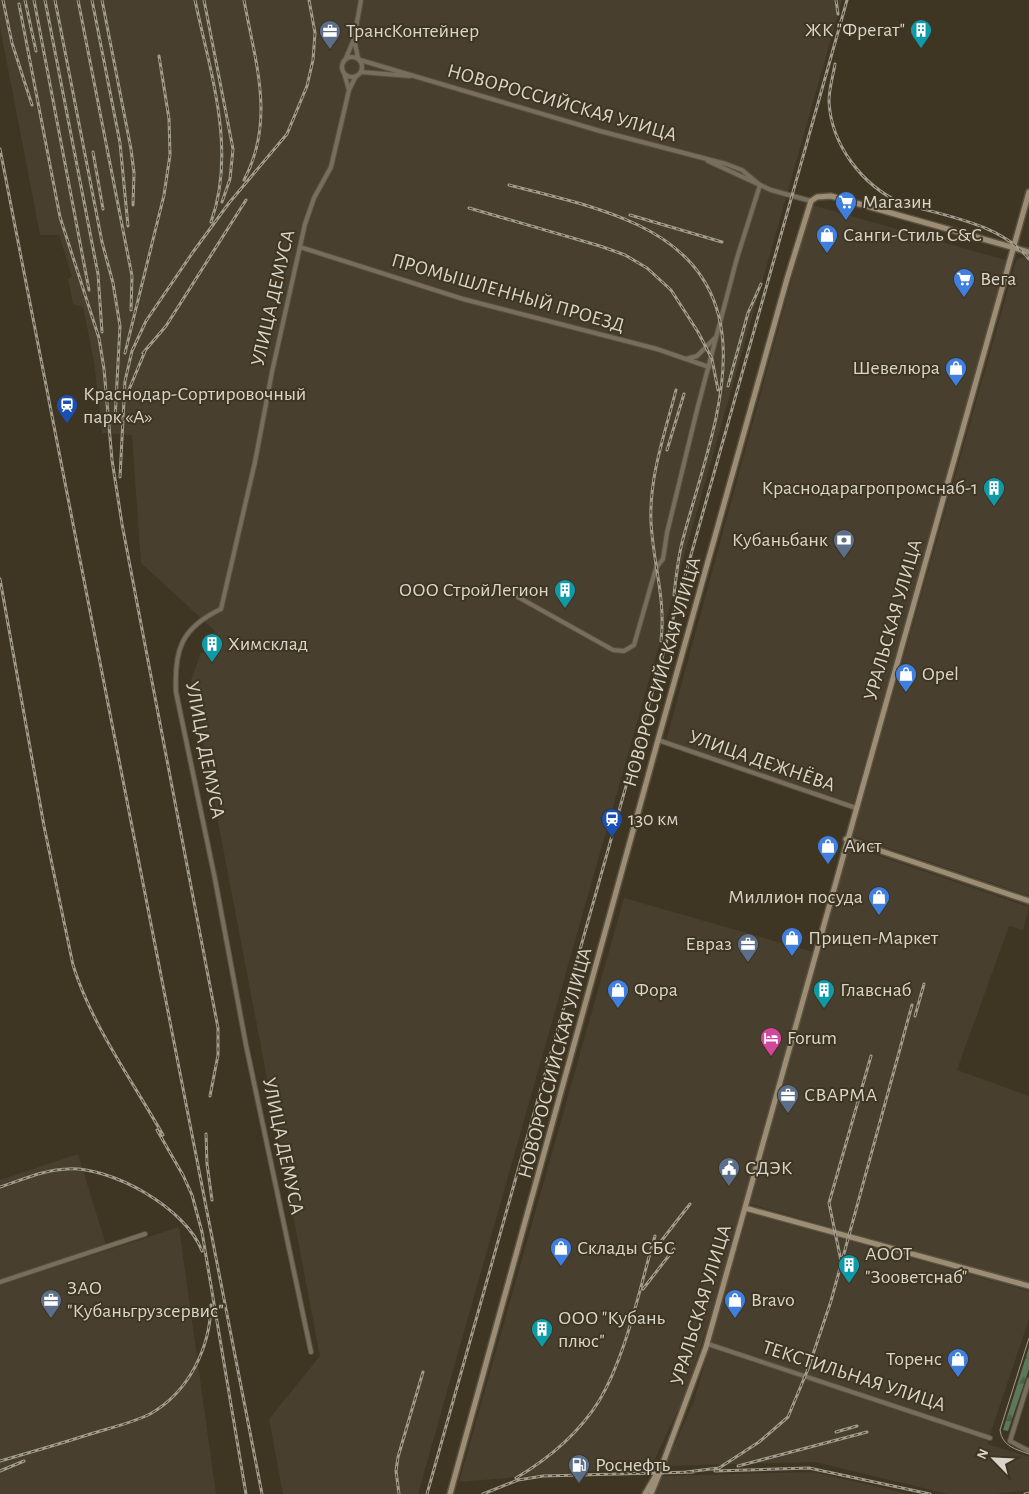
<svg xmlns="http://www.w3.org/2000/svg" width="1029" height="1494" font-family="'Alegreya Sans',sans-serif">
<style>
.industrial{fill:#493f2f}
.forest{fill:url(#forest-firs)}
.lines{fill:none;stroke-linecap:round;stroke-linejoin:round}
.street-casing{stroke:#5a5240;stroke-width:6}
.secondary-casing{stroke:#5a5240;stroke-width:8}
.street{stroke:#786e5e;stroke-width:4}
.secondary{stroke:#9d8d74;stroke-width:5}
.tram{stroke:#a29c8e;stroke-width:1}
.rail-casing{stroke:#a29c8e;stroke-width:3}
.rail{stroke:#3e3522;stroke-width:1;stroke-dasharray:4;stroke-linecap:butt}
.labels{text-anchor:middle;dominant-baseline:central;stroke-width:4;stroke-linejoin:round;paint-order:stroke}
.poi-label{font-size:20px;fill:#dad5ca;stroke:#3e3522;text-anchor:start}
.street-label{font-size:20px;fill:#dad5ca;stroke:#3e3522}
</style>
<defs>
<pattern id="forest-firs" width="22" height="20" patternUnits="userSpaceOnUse" patternTransform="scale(1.25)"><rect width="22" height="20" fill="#5b7858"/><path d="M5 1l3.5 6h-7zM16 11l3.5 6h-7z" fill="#4f5f4c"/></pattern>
</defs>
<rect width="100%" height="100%" fill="#3e3522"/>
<path class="industrial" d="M0,0H842L418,1494H283L269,1419L320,1356L191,680L201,653H204L215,631L141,563L132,435L102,433L94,361L83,307L73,304L68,279L72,276L59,235H40L0,27Z
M812,205L1009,261L853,804L666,741Z
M1021,257L1029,259V896L853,836L1016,261Z
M850,846L1029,907L1023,930L1009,926L957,1070L1029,1096V1283L750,1204Z
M624,898L813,952L739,1215L707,1328L682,1402L652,1465L636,1461L635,1467L459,1482Z
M78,1154L106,1245L0,1279V1180Z
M748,1213L1029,1291V1319L987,1444L1029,1457V1490L995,1494H948L815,1462L665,1466L694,1401Z
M179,1227L216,1494H0V1285Z
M813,1472L909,1494H654L662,1476Z"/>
<path class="forest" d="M1029,1347V1369L1008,1431L1003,1430Z"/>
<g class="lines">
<g class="street-casing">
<path id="street" d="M354,39L358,58
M342 67a10 10 0 1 1 20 0a10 10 0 1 1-20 0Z
M346,58L354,39L361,0
M360,60L600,131L726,164L742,170L760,185
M361,72L410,76
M344,73L349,90
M708,161L771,190L811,201
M300,247L463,299L657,349L709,367
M686,359L697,356L716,337
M518,597L613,650L624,651L634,645L656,568L663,559L667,533L697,410L737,258L760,185
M658,740L856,808
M0,1282L145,1234
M708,1344L990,1438
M311,1352L246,1045L215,879L176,692C174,650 181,628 221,609L255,462L272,372L305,224L314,198L331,167L349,90L356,76
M1029,1380L1010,1441L1029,1451"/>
</g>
<g class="secondary-casing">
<path id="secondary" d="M846,839L1029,901
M745,1208L1029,1286
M450,1494L658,740L787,279L811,201L817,197L831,196L1029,252
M645,1494L663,1463L706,1347L1029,192
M651,1494L662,1467"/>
</g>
<use href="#street" class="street"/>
<use href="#secondary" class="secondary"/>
<path class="tram" d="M1029,1338L1000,1430C1002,1446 1015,1449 1029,1454"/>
<g class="rail-casing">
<path id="rail" d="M3,0L12,43L32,105
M25,0L36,51
M34,0L89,290
M45,0L98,274L102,332
M55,0L102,242L113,283L120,326L115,419
M78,0L132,276L131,310
M92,0L120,143L128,226
M102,0L131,149L134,173L133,205
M195,0C210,72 237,150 211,222
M204,0L233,149L230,179L222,202
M244,0C255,62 276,120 244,180
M836,0L838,14
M19,4L60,217L99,338L104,369L112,460L122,524L218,1028V1055L210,1096
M835,64C833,76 829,89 829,101C831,145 862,185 901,203C944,216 1000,223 1029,259
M0,149L262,1494
M93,152L103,209
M509,185C552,196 598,206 638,225C776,291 712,428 683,539C678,557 676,577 674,595
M469,208L600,246L625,255L647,268L671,290L698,332L712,359L718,390
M630,215L722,242
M125,353L164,195L170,155L169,119L159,56
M143,353L166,326L246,200
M728,386L748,313L761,284
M128,392L146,349
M667,450L684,394
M120,477L125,381L132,351L146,321L193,252L229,203L287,134L307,86L313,60L315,33L309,0
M0,579L44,826L73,965C92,1026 132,1080 163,1135
M661,641C666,598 653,564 651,522C649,477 665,433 676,390
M915,1016L924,984
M157,1130L184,1177
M206,1134L207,1164L212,1200
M182,1173L192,1195L202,1232L246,1494
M0,1187C22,1180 43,1170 67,1169C111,1166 186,1208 202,1251
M655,1249L690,1204
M841,1261L829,1203L871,1056
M643,1289L674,1249
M836,1432L857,1426
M0,1461C28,1453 56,1445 84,1436C105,1429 130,1424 150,1414C189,1392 210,1348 211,1305
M738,1466L867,1432
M0,1471L24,1461
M715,1471L809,1468L930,1494
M686,1472L719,1468L759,1442L788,1417L808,1369L831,1301L912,1005
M516,1478C548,1459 579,1433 599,1401C627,1354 639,1289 655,1236
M399,1494L396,1471L398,1457L423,1372
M427,1494L847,0
M483,1494L518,1480L543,1476L693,1472
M1025,1494L1029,1493"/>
</g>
<use href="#rail" class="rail"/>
</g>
<defs>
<g id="building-pin" transform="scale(1.125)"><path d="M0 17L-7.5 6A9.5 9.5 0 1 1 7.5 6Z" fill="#0f9aa8" stroke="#3e3522"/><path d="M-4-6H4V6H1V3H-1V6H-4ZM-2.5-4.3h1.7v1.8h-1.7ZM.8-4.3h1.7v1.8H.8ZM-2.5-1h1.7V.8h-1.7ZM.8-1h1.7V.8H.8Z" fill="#fff"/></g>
<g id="office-pin" transform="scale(1.125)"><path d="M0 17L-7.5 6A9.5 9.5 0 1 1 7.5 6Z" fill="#5c6f8a" stroke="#3e3522"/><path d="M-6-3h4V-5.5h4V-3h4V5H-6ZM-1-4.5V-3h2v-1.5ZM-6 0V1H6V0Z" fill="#fff"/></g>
<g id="supermarket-pin" transform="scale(1.125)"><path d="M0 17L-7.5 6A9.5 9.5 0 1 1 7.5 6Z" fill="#3f7fe0" stroke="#3e3522"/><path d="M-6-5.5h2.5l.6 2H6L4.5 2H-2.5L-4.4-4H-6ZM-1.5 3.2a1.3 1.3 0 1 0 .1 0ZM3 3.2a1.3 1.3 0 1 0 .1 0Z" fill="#fff"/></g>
<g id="shop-pin" transform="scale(1.125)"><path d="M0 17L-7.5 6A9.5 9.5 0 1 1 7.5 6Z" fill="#3f7fe0" stroke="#3e3522"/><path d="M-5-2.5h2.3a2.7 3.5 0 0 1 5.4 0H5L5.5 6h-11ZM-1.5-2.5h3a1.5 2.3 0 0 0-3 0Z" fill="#fff"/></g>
<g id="station-pin" transform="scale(1.125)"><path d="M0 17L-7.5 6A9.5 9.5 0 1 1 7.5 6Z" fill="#1a4fb4" stroke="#3e3522"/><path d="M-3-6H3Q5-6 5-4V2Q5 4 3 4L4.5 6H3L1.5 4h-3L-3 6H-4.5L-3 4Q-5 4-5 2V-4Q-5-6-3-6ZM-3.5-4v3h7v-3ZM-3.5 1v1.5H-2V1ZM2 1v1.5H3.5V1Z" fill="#fff"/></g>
<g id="bank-pin" transform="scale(1.125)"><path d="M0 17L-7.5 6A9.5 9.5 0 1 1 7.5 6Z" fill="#5c6f8a" stroke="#3e3522"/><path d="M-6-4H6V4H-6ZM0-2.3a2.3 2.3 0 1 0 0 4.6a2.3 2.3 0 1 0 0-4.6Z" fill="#fff"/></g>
<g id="hotel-pin" transform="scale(1.125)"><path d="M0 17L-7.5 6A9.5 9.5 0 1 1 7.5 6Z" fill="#d1479c" stroke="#3e3522"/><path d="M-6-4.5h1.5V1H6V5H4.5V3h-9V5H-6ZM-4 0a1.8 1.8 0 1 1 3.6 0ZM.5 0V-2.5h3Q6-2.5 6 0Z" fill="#fff"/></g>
<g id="civic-pin" transform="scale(1.125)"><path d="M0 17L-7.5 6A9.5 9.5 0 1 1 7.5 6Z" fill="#5c6f8a" stroke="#3e3522"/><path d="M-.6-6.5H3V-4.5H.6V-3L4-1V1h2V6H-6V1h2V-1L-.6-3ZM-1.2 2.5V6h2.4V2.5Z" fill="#fff"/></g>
<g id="fuel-pin" transform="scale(1.125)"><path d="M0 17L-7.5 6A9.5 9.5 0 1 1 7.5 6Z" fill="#5c6f8a" stroke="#3e3522"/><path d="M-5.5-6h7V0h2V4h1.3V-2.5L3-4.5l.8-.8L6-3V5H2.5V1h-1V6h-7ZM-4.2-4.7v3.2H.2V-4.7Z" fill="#fff"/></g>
</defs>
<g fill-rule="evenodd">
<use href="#building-pin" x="921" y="30"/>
<use href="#office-pin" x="330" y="31"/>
<use href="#supermarket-pin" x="846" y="202"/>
<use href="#shop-pin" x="827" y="235"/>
<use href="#supermarket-pin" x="964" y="279"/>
<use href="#shop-pin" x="956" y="368"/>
<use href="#station-pin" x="67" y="405"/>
<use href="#building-pin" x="994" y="488"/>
<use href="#bank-pin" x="844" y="540"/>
<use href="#building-pin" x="565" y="590"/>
<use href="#building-pin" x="212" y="644"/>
<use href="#shop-pin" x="906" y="674"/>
<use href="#station-pin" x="612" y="819"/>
<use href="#shop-pin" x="828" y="846"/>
<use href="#shop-pin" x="879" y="897"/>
<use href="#shop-pin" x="792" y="938"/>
<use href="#office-pin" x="748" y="944"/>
<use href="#shop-pin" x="618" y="990"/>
<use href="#building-pin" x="824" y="990"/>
<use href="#hotel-pin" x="771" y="1038"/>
<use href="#office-pin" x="788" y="1095"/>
<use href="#civic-pin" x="729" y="1168"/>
<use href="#shop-pin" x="561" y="1248"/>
<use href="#building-pin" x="849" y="1265"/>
<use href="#office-pin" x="51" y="1300"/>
<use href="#shop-pin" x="735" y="1300"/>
<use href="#building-pin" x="542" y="1329"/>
<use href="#shop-pin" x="958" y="1359"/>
<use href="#fuel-pin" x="579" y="1465"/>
</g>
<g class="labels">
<g class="poi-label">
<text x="905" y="30" text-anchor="end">ЖК "Фрегат"</text>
<text x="346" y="31">ТрансКонтейнер</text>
<text x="862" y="202">Магазин</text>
<text x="843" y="235">Санги-Стиль C&amp;C</text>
<text x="980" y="279">Вега</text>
<text x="940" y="368" text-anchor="end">Шевелюра</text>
<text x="83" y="394">Краснодар-Сортировочный<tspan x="83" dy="23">парк «А»</tspan></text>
<text x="978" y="488" text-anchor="end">Краснодарагропромснаб-1</text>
<text x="828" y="540" text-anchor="end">Кубаньбанк</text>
<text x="549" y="590" text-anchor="end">ООО СтройЛегион</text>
<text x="228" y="644">Химсклад</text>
<text x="922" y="674">Opel</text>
<text x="628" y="819">130 км</text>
<text x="844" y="846">Аист</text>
<text x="863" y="897" text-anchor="end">Миллион посуда</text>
<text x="808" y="938">Прицеп-Маркет</text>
<text x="732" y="944" text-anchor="end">Евраз</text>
<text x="634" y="990">Фора</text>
<text x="840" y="990">Главснаб</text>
<text x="787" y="1038">Forum</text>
<text x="804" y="1095">СВАРМА</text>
<text x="745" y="1168">СДЭК</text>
<text x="577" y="1248">Склады СБС</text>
<text x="865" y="1254">АООТ<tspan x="865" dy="23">"Зооветснаб"</tspan></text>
<text x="67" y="1288">ЗАО<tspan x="67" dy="23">"Кубаньгрузсервис"</tspan></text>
<text x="751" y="1300">Bravo</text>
<text x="558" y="1318">ООО "Кубань<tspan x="558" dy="23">плюс"</tspan></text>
<text x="942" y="1359" text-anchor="end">Торенс</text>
<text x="595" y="1465">Роснефть</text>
</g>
<g class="street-label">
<text transform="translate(562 103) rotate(16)">НОВОРОССИЙСКАЯ УЛИЦА</text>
<text transform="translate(508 293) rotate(16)">ПРОМЫШЛЕННЫЙ ПРОЕЗД</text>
<text transform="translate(273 298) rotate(-77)">УЛИЦА ДЕМУСА</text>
<text transform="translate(893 620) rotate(-74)">УРАЛЬСКАЯ УЛИЦА</text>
<text transform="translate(662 672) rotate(-74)">НОВОРОССИЙСКАЯ УЛИЦА</text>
<text transform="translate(205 750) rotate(79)">УЛИЦА ДЕМУСА</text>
<text transform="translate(762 761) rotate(19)">УЛИЦА ДЕЖНЁВА</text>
<text transform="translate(555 1063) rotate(-75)">НОВОРОССИЙСКАЯ УЛИЦА</text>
<text transform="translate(283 1146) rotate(78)">УЛИЦА ДЕМУСА</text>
<text transform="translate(701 1305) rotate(-73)">УРАЛЬСКАЯ УЛИЦА</text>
<text transform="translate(854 1376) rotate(18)">ТЕКСТИЛЬНАЯ УЛИЦА</text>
</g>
</g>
<g transform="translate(994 1459) rotate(294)" stroke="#3e3522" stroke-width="4" paint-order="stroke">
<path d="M0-4L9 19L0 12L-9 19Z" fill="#dad5ca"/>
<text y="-8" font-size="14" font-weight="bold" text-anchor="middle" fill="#dad5ca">N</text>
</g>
</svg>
